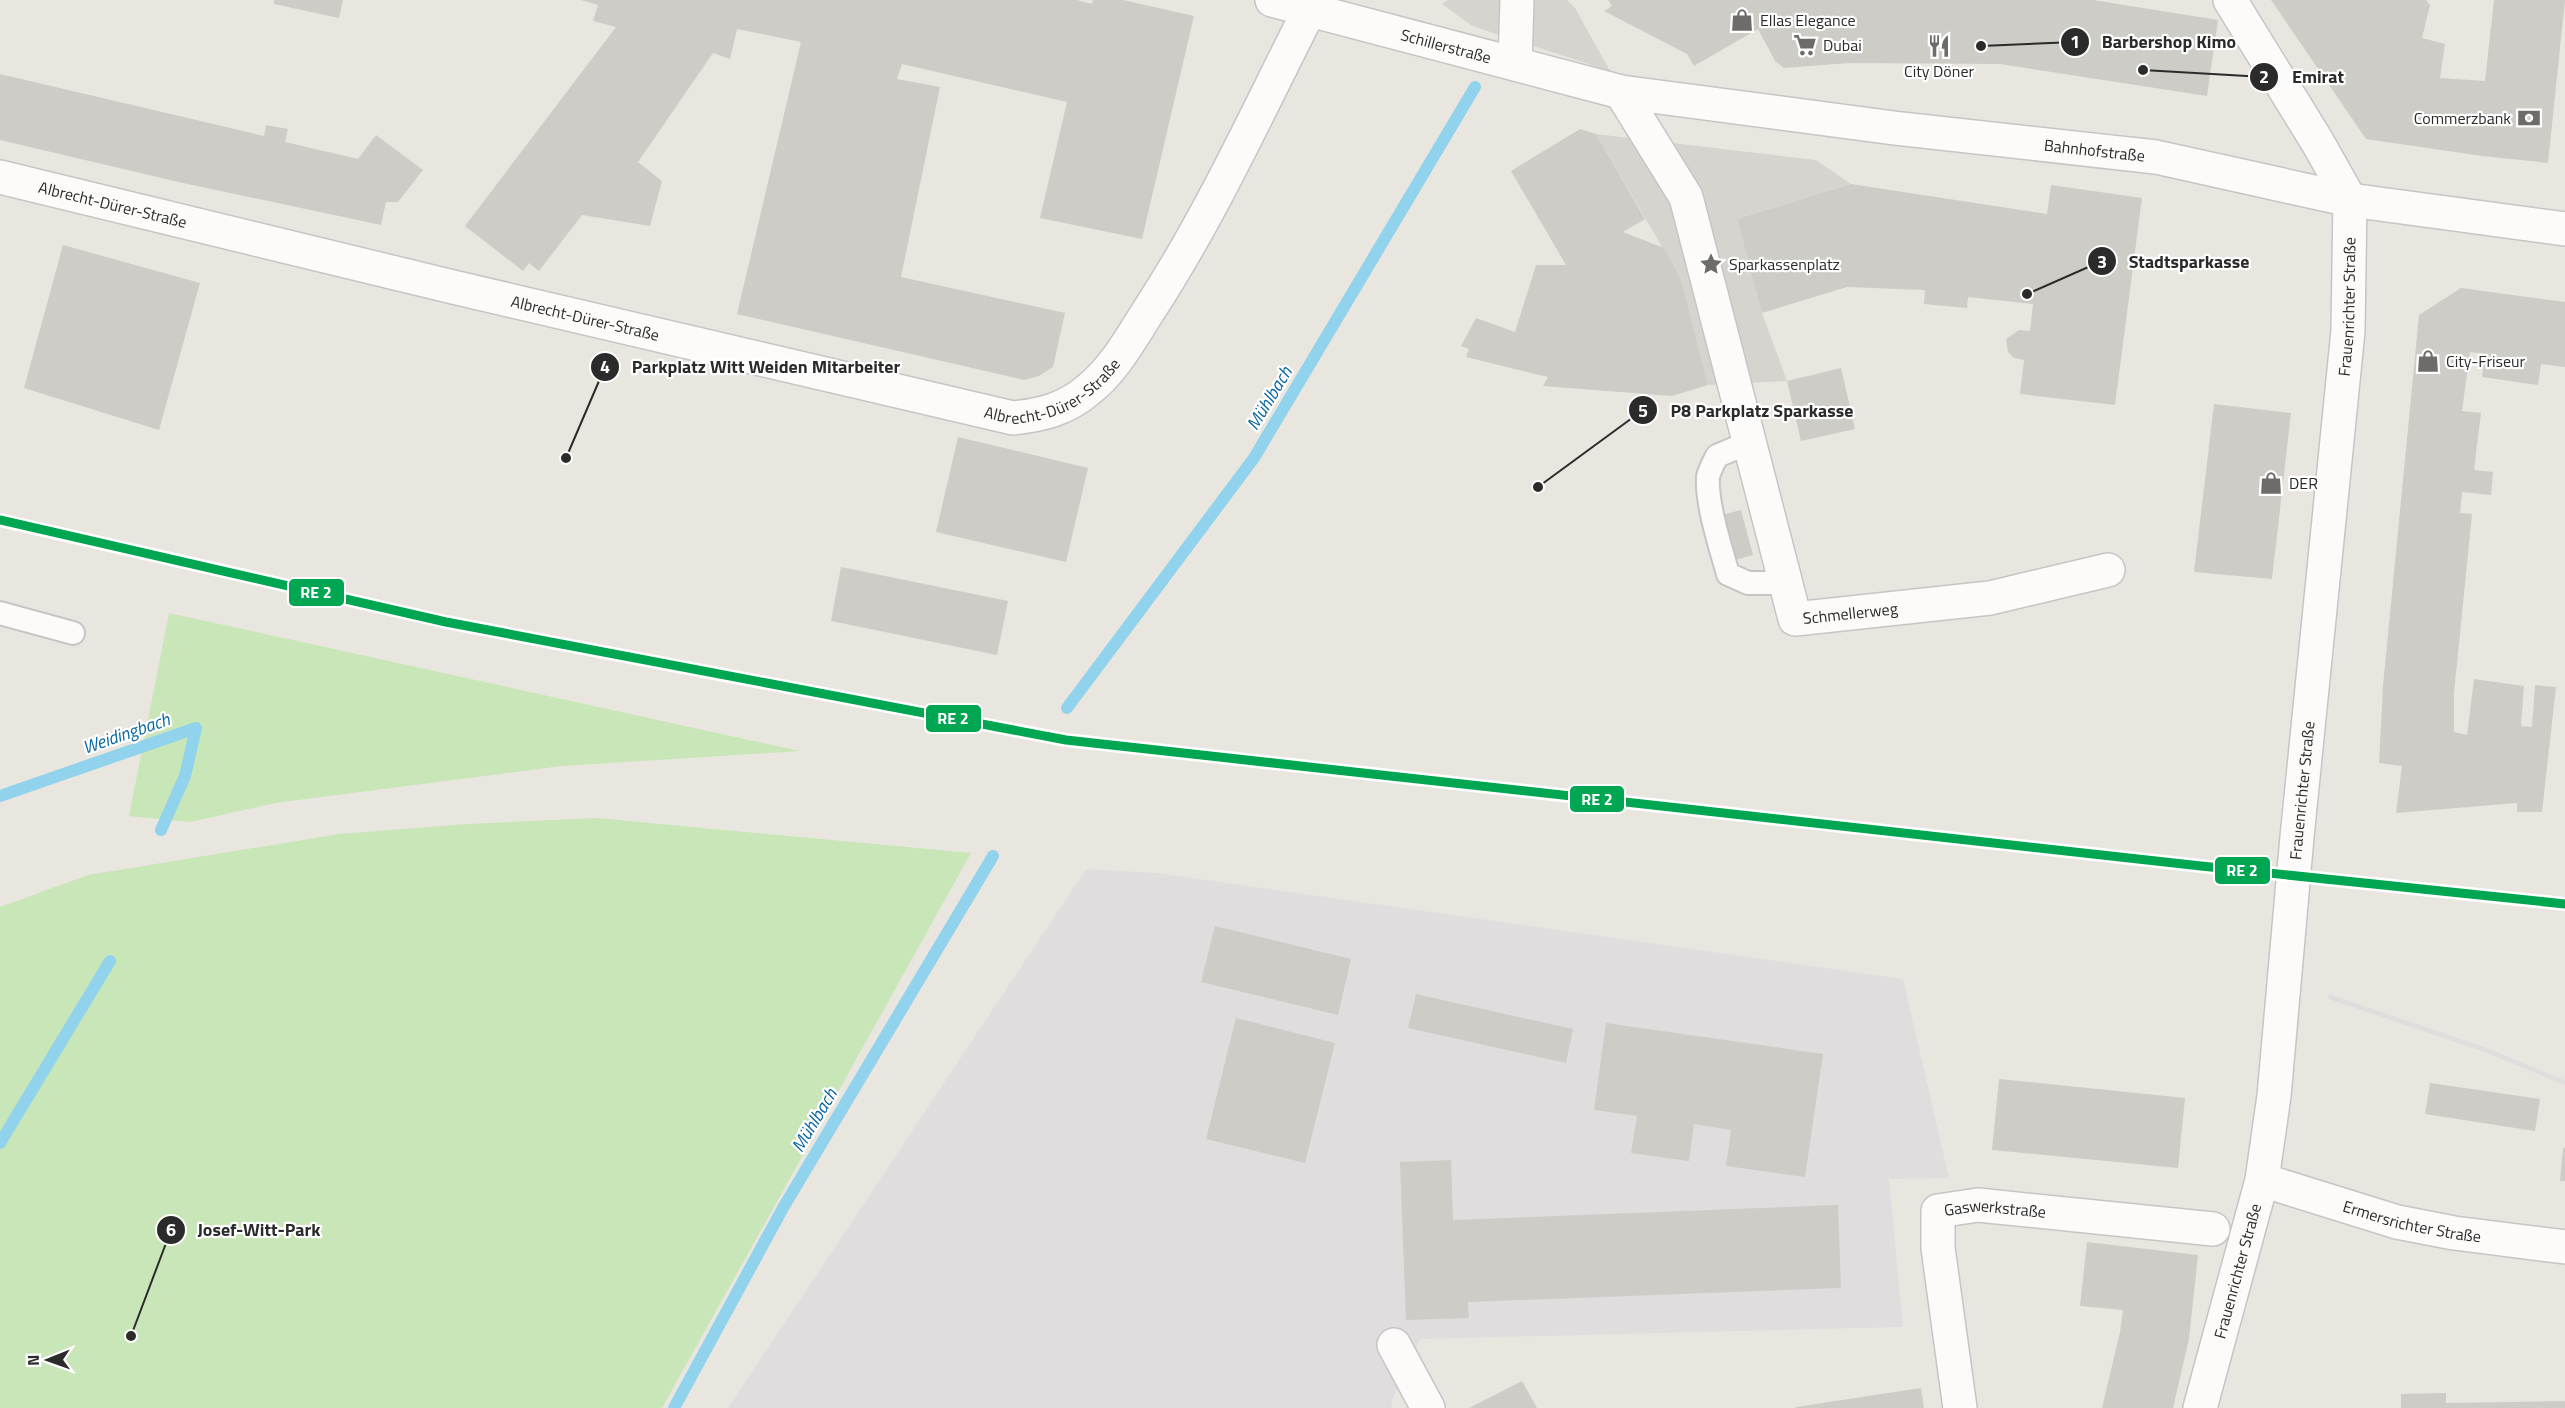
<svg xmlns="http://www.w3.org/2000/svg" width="2565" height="1408" font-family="'Titillium Web',sans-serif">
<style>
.industrial{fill:#e0dddf}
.green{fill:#c9e6b8}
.plaza{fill:#d7d4cf}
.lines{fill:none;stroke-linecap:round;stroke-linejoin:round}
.stream{stroke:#91d2ed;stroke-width:12}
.building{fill:#ceccc7}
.lane-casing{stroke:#c6c5c6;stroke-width:26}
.street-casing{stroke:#c6c5c6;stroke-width:36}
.secondary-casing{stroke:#c6c5c6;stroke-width:36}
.lane{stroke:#fcfbfa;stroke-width:22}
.street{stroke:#fcfbfa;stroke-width:33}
.secondary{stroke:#fcfbfa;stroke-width:33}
.rail{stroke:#dededf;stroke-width:4.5}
.rail-1-casing{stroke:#fff;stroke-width:14}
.rail-1{stroke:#00a651;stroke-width:9}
.labels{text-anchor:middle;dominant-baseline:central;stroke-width:4.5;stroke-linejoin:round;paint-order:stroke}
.poi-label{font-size:16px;fill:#2b2b2b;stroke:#fff;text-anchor:start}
.street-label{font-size:16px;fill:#2b2b2b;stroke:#fff}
.water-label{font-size:18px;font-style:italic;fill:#0866a1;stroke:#fff}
.leader{fill:none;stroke:#2b2b2b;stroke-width:2}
.callout-dot{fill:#2b2b2b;stroke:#fff;stroke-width:2}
.mark-label{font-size:18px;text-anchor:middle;font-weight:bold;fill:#fff}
.callout-label{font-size:18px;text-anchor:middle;font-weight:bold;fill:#2b2b2b;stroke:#fff;stroke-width:4.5;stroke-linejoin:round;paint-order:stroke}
.line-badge{stroke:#fff;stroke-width:2}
.badge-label{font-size:16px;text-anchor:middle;font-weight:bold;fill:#fff}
</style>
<rect width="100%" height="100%" fill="#e9e6e0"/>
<path class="industrial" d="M1086,869L1156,873L1903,979L1949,1178L1889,1179L1903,1327L1420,1339L1391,1403L1393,1408H728Z"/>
<path class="green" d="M169,613L800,751L562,766L275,803L190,822L129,816Z
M597,818L971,853L662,1408H0V907L88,875L339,834L467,824Z"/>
<path class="plaza" d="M1448,0H1567L1575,8L1610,71L1472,26L1442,4Z
M1596,134L1816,160L1851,184L1737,219L1762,313L1787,381L1708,385L1681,279Z"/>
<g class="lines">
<path class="stream" d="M1067,708L1254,458L1475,87
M0,796L196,728L185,776L161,830
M0,1143L110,961
M674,1408L783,1208L993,856"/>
</g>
<path class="building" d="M274,0H343L339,18L274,4Z
M581,0H1077L1092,4L1093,0H1123L1194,16L1142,239L1040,218L1067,102L902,64L897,79L940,87L901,277L1065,313L1053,367L1039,376L1024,380L737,314L801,42L737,29L730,59L713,53L638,162L662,181L650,226L582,215L539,271L529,263L523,271L465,226L616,27L593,21L598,5Z
M1608,0H2093L2218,20L2207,96L2000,64L1849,63L1784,68L1775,61L1758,29L1694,66L1687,54L1604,11L1612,6Z
M2271,0H2426L2430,5L2422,38L2445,44L2440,78L2485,81L2494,0H2565L2548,163L2482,156L2366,139Z
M0,74L264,136L266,125L288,129L285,142L358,159L376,135L423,170L398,202H386L381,225L183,183L0,140Z
M1580,129L1596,134L1645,219L1623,232L1664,248L1681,279L1708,385L1672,396L1543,386L1548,377L1466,357L1469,349L1461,346L1476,318L1515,332L1536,265H1566L1511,171Z
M1851,184L2047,214L2051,185L2142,198L2115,405L2020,394L2024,360L2014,358L2008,352L2006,339L2019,330L2030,331L2033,304L1968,297L1967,308L1924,304L1925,290L1847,287L1762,313L1737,219Z
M63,245L200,283L159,430L24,388Z
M2461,288L2565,302V367L2541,364L2538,385L2482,377L2485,354L2470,352L2462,411L2481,413L2474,470L2493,472L2491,495L2462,492L2460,513L2472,514L2454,693V732L2467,735L2474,679L2524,686L2521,726L2532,727L2535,685L2556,687L2542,812H2517V803L2396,813L2402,766L2379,763L2383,686L2419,315Z
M1841,368L1855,429L1801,441L1787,381Z
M2214,404L2291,413L2272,579L2194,572Z
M958,437L1088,468L1066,562L936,532Z
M1741,510L1753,555L1714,566L1702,520Z
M841,567L1008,601L997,655L831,621Z
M1215,926L1351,959L1338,1015L1201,982Z
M1416,994L1573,1029L1566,1063L1408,1028Z
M1236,1018L1335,1043L1305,1163L1206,1139Z
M1606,1023L1823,1054L1805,1177L1726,1166L1731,1130L1694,1124L1689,1161L1631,1153L1637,1116L1594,1110Z
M1999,1079L2185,1098L2178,1168L1992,1150Z
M2430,1083L2540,1099L2535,1131L2425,1114Z
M2563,1148H2565V1181H2560Z
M1451,1160L1453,1220L1838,1205L1841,1288L1468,1302L1469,1318L1406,1320L1400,1162Z
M2087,1242L2198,1255L2189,1339L2173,1408H2102L2120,1332L2123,1310L2080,1306Z
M1522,1381L1537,1408H1469Z
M1921,1388L1924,1408H1796V1407Z
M2446,1393V1403L2565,1401V1408H2401V1394Z"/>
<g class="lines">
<g class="lane-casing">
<path id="lane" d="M1750,442L1717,456C1714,462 1709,471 1708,477C1706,503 1721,549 1728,574L1748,583H1786
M0,613L73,633"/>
</g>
<g class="street-casing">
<g id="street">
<path d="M2230,0L2318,143L2350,200"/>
<path d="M1515,64L1517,0"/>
<path id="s1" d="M1621,92L1686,197L1795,619L1990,598L2108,570"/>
<path id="s2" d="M0,177L453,287L1013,418C1042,415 1066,409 1088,390C1115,369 1132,336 1151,307C1212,213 1258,111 1309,11"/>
<path id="s3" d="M2262,1180L2397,1222L2454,1233L2565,1247"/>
<path d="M1394,1345L1428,1408"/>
<path id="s4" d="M1960,1408L1938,1248V1211L1978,1205L2213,1229"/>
</g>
</g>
<g class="secondary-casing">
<g id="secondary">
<path id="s5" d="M1272,0L1621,92L1894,128L2156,157L2350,200L2565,229"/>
<path id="s6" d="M2200,1408L2262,1180L2274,1096L2297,837L2348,331L2350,200"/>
</g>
</g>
<use href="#lane" class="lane"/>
<use href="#street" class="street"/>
<use href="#secondary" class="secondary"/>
<path class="rail" d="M2330,997L2486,1050L2565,1083"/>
<g class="rail-1-casing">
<path id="rail-1" d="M0,520L446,622L1066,740L2201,866L2565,904"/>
</g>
<use href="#rail-1" class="rail-1"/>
</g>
<defs>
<g id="shop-bare" transform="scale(1.8)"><path d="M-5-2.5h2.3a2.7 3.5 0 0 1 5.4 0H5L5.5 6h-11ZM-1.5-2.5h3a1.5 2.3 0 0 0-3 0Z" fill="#6e6c6a" stroke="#fff" stroke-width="2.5" paint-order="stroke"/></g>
<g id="supermarket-bare" transform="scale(1.8)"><path d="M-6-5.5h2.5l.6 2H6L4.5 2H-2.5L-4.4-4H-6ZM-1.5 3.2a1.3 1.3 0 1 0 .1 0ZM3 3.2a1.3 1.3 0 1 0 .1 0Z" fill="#6e6c6a" stroke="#fff" stroke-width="2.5" paint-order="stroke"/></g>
<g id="restaurant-bare" transform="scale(1.8)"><path d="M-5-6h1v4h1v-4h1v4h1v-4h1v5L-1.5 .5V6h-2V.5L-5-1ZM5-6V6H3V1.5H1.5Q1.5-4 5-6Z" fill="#6e6c6a" stroke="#fff" stroke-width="2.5" paint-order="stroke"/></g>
<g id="bank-bare" transform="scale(1.8)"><path d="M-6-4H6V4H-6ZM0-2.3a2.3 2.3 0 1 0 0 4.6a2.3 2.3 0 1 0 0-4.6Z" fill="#6e6c6a" stroke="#fff" stroke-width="2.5" paint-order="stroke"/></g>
<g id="sight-bare" transform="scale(1.8)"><path d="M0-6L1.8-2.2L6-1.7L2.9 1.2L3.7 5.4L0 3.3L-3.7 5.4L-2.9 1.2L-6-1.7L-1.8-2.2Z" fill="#6e6c6a" stroke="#fff" stroke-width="2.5" paint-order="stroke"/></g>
</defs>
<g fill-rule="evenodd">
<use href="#shop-bare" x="1742" y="20"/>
<use href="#supermarket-bare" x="1805" y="45"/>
<use href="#restaurant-bare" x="1939" y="46"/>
<use href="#bank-bare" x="2529" y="118"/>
<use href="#sight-bare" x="1711" y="264"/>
<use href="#shop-bare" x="2428" y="361"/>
<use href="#shop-bare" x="2271" y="483"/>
</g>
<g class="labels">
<g class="poi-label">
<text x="1760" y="20">Ellas Elegance</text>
<text x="1823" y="45">Dubai</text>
<text x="1939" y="71" text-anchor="middle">City Döner</text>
<text x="2511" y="118" text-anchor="end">Commerzbank</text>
<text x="1729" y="264">Sparkassenplatz</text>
<text x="2446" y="361">City-Friseur</text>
<text x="2289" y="483">DER</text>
</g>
<g class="street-label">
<text stroke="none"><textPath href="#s5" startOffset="180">Schillerstraße</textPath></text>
<text stroke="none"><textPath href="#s5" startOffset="838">Bahnhofstraße</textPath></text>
<text stroke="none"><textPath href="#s2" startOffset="116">Albrecht-Dürer-Straße</textPath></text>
<text stroke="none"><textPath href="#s6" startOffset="1114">Frauenrichter Straße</textPath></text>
<text stroke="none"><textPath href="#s2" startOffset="602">Albrecht-Dürer-Straße</textPath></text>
<text stroke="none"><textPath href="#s2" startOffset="1088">Albrecht-Dürer-Straße</textPath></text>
<text stroke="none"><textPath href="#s1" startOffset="615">Schmellerweg</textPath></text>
<text stroke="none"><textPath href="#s6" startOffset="628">Frauenrichter Straße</textPath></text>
<text stroke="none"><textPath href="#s4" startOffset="256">Gaswerkstraße</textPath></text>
<text stroke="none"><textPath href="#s3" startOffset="156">Ermersrichter Straße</textPath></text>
<text stroke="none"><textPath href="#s6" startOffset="142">Frauenrichter Straße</textPath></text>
</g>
<g class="water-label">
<text transform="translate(1269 398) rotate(-59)">Mühlbach</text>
<text transform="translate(126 733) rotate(-19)">Weidingbach</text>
<text transform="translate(814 1120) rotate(-59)">Mühlbach</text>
</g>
</g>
<path class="leader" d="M1981 46L2075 42M2143 70L2264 77M2027 294L2102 261M566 458L605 367M1538 487L1643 410M131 1336L171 1230"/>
<g class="callout-dot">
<circle cx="1981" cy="46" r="6"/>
<circle cx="2143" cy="70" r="6"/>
<circle cx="2027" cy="294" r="6"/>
<circle cx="566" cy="458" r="6"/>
<circle cx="1538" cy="487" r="6"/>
<circle cx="131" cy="1336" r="6"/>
<circle cx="2075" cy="42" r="15"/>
<circle cx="2264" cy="77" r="15"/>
<circle cx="2102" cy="261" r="15"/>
<circle cx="605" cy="367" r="15"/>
<circle cx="1643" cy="410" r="15"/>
<circle cx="171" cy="1230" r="15"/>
</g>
<g class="mark-label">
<text x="2075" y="48">1</text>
<text x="2264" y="83">2</text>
<text x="2102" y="268">3</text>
<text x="605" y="373">4</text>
<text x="1643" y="417">5</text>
<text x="171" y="1236">6</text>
</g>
<g class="callout-label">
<text x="2169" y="48">Barbershop Kimo</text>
<text x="2318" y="83">Emirat</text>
<text x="2189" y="268">Stadtsparkasse</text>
<text x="766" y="373">Parkplatz Witt Weiden Mitarbeiter</text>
<text x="1762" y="417">P8 Parkplatz Sparkasse</text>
<text x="259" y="1236">Josef-Witt-Park</text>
</g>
<g class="line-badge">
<rect x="288" y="578" width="57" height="29" rx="6" fill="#00a651"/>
<rect x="925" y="704" width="57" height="29" rx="6" fill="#00a651"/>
<rect x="1569" y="785" width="56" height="28" rx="6" fill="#00a651"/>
<rect x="2214" y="856" width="57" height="29" rx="6" fill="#00a651"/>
</g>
<g class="badge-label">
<text x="316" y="598">RE 2</text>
<text x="953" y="724">RE 2</text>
<text x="1597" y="805">RE 2</text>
<text x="2242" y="876">RE 2</text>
</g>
<g transform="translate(48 1360) rotate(269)" stroke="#ffffff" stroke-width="4.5" paint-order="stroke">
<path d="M0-4.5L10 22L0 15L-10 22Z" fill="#2b2b2b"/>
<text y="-9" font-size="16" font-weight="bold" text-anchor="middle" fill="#2b2b2b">N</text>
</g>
</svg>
